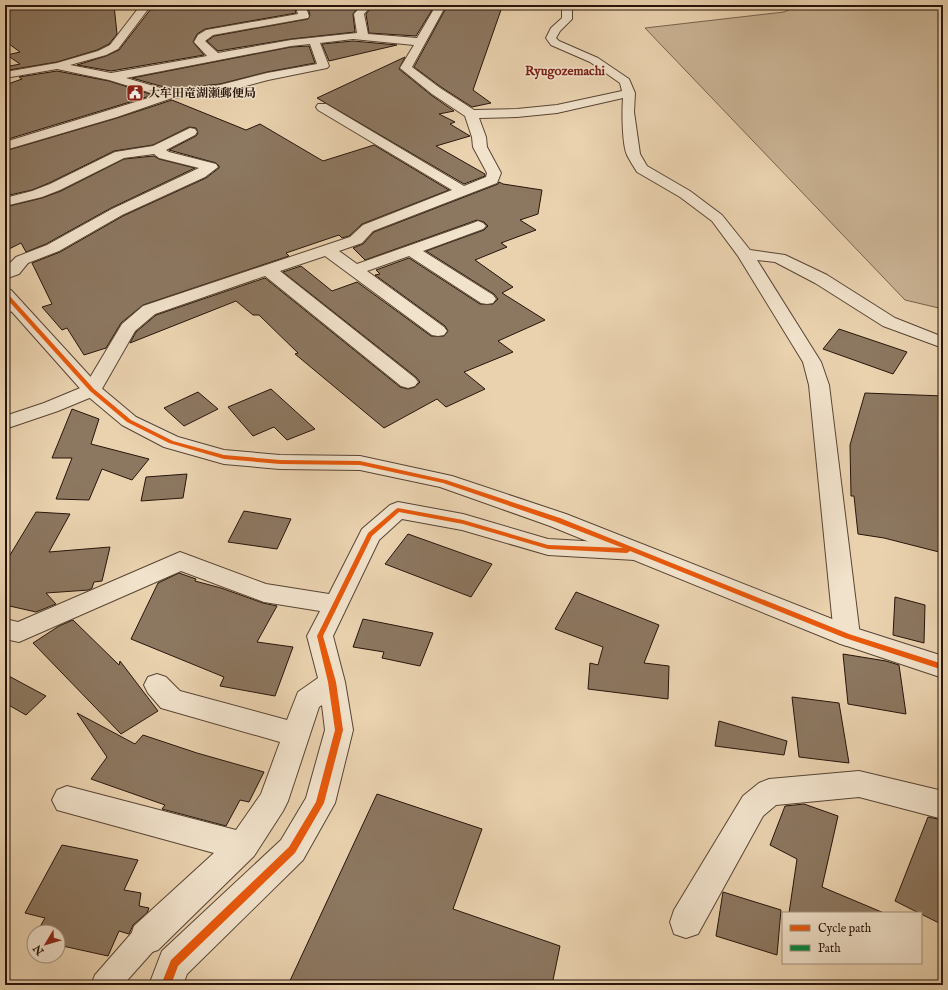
<svg xmlns="http://www.w3.org/2000/svg" width="948" height="990" font-family="'IM FELL English','Noto Serif JP',serif">
<style>
.green{fill:#c9b293;stroke:#78634f}
.building{fill:#8c7760;stroke:#27140b}
.lines{fill:none;stroke-linecap:round;stroke-linejoin:round}
.service-casing{stroke:#584434;stroke-width:2}
.minor-casing{stroke:#584434;stroke-width:2}
.tertiary-casing{stroke:#584434;stroke-width:2}
.service{fill:#f1e2cb;fill-rule:evenodd}
.minor{fill:#f1e2cb;fill-rule:evenodd}
.tertiary{fill:#f1e2cb;fill-rule:evenodd}
.quiet{stroke:#00873e;stroke-width:2.5;stroke-dasharray:5 2.5;stroke-linecap:butt}
.cycleway-casing{stroke:#f1e2cb;stroke-width:2}
.cycleway{fill:#e8590c;fill-rule:evenodd}
.labels{text-anchor:middle;dominant-baseline:central;stroke-width:3;stroke-linejoin:round;paint-order:stroke}
.far-poi-label{font-size:12px;font-weight:bold;fill:#27140b;stroke:#f1e2cb;text-anchor:start}
.far-quarter-label{font-size:13px;font-weight:bold;fill:#7a1f14;stroke:#f1e2cb}
</style>
<rect width="100%" height="100%" fill="#ead2af"/>
<filter id="stains"><feTurbulence type="fractalNoise" baseFrequency=".005" numOctaves="4"/><feColorMatrix values="0 0 0 0 .2 0 0 0 0 .09 0 0 0 0 .02 0 0 0 .5 -.17"/></filter>
<radialGradient id="worn" r=".72"><stop offset=".6" stop-color="#630" stop-opacity="0"/><stop offset="1" stop-color="#630" stop-opacity=".3"/></radialGradient>
<path class="green" d="M799,5H943V309L905,300L645,28L784,12Z"/>
<path class="building" d="M5,5H114L117,34L109,44L97,50L57,62L9,70L5,67L20,64L7,55L20,52L5,41Z
M154,5H294L296,13L205,29L197,34L193,42L204,55L111,71L77,65L106,56L119,50Z
M307,5H360L353,14L355,32L291,39L218,51L207,41L214,36L308,19L310,15Z
M373,5H416L418,8L432,10L416,36L369,33L366,14Z
M446,5H500V7H502L473,90L491,103L472,107L441,87L414,67L446,8Z
M353,41L397,45L329,61L322,44Z
M309,46L315,63L267,72L220,84L171,89L132,78L291,47Z
M405,57L399,69L431,95L454,111L439,114L455,122L450,124L470,136L436,146L485,174V176L464,184L317,98Z
M57,71L109,81L153,95L5,140V85L22,79L19,77Z
M172,100L246,130L260,124L323,161L374,145L449,190L362,224L349,236L342,238L339,235L286,253L289,256L143,305L121,323L106,348L84,355L67,328L62,330L42,307L52,304L32,263L60,252L123,216L206,178L219,168V166L216,163L169,150L196,136L198,133L196,128L189,127L153,145L114,151L49,183L32,190L5,196V151L117,118Z
M154,156L159,159L195,168L111,208L46,244L26,252L21,243L5,251V207L42,198L61,191L124,159Z
M499,182L503,184L542,190L538,214L520,220L536,230L501,243L507,247L475,260L513,287L502,293L545,320L498,341L513,352L464,372L485,389L446,407L437,399L384,428L295,354L298,353L259,315H253L236,301L130,343L136,332L156,315L265,278L400,387L408,389L415,387L420,382L416,377L283,272L301,266L332,291L357,282L431,336H444L448,331L445,326L375,275L380,274L376,270L409,258L480,304H493L498,299L494,294L426,251L484,230L488,226L484,222L477,220L365,260L353,248L363,244L374,232L498,184Z
M839,329L907,352L893,374L823,349Z
M271,389L315,429L287,440L274,427L253,436L228,407Z
M198,392L218,409L184,426L164,408Z
M865,393L943,396V553L884,538L858,534L854,496H851L850,445Z
M72,409L99,419L91,444L149,459L132,480L102,469L89,500L56,499L72,458H52Z
M187,474L183,498L141,501L146,477Z
M244,511L291,519L277,549L228,542Z
M36,512L70,514L49,552L110,547L102,581L94,582L92,588L89,590L46,593L56,604L36,612L5,605V561L10,555Z
M408,534L492,564L471,597L385,564Z
M179,573L196,579L195,581L221,588L263,603L277,606L257,642L293,647L275,696L220,686L224,677L131,639L158,583Z
M576,592L659,625L644,663L669,666L668,699L588,689L590,663L598,665L603,647L555,629Z
M895,597L925,605L924,643L893,635Z
M363,619L433,633L420,666L382,658L384,652L353,647Z
M73,620L119,665L120,661L158,711L121,734L33,643L59,626Z
M843,654L886,661L899,665L906,714L848,704Z
M5,674L46,696L26,715L5,703Z
M792,697L839,703L849,763L799,757Z
M77,713L135,744L143,735L197,753L264,772L249,802L240,800L226,826L162,809L165,805L91,779L107,757Z
M719,721L787,741L784,755L715,746Z
M377,794L482,829L453,909L560,946L552,985H288Z
M804,804L838,816L822,887L884,913H789L797,859L770,845L785,806Z
M928,817L943,820V925L895,901Z
M62,845L138,860L124,890L141,893L139,906L149,908L147,913L133,925L129,934L119,931L108,956L58,945V932H37L45,918L25,913Z
M723,892L781,910L777,955L716,936Z"/>
<g class="lines">
<g class="service-casing">
<path id="service" d="M146,925L156,928L159,938L156,948L123,985H91L95,975L136,928Z"/>
</g>
<g class="minor-casing">
<path id="minor" d="M144,5L149,8L118,49L106,55L70,65L111,73L207,56L194,42L198,35L206,30L298,14L295,5H305L309,16L308,18L213,35L205,41L218,53L291,40L357,33L354,14L362,5H372L364,14L368,34L417,38L434,9L418,7L417,5H444L445,7L412,67L440,88L474,110L517,109L557,105L622,91L620,83L590,62L551,45L546,38L551,28L562,18V5H572V19L560,31L556,38L559,41L598,58L629,79L635,93L634,112L640,154L647,166L690,191L722,215L750,250L785,255L827,275L895,318L943,337V348L883,326L815,283L775,262L757,260L821,362L829,385L860,636L856,643L847,646L838,643L834,636L809,385L803,362L738,256L712,221L680,197L637,172C634,167 630,161 627,155C622,144 622,111 623,98L557,113L517,117L479,118L486,137L487,147L501,173L497,183L373,231L362,243L339,251L357,264L473,223L478,221L483,223L486,226L483,229L423,251L493,295L496,299L493,303L487,304L481,303L409,256L367,271L444,327L447,331L444,335L438,336L432,335L325,256L280,271L415,378L418,382L415,386L408,388L401,386L265,276L155,314L135,331L99,394L58,411L5,429V416L44,403L85,386L122,324L143,306L350,237L363,225L452,190L318,110L316,107L318,104H326L464,186L486,177L487,173L473,147L472,137L465,116L432,94L400,68L414,45L353,39L320,43L329,66L327,68L268,80L220,93L172,98L117,117L5,150V142L158,95L109,80L57,69L5,78V72L57,63L98,51L110,45L140,6ZM310,44L317,64L267,73L220,85L171,91L126,78L291,46Z
M190,128L195,129L197,132L195,135L166,150L169,152L216,164L218,167L205,177L122,215L59,251L28,263L19,274L5,279V268L16,257L47,245L112,209L199,168L159,158L154,154L124,158L60,190L42,197L5,206V198L32,191L50,184L115,152L153,146Z
M15,300L21,301L24,305L21,309L5,313V302Z
M398,502L463,514L548,539L635,544L643,546L647,552L643,558L635,560L548,555L462,530L402,519L379,540L333,636L345,682L353,730L335,803L303,860L187,974L183,985H149L162,951L281,840L306,798L325,730L322,705L319,707L288,801L283,811L254,856L158,950L146,954L134,950L130,938L134,926L214,853L57,810L52,800L57,790L67,786L236,830L261,794L280,742L161,708L148,693L144,685L148,677L157,674L166,677L180,691L287,720L298,692L318,678L307,636L320,611L264,602L181,571L19,642L5,639V619L18,622L180,552L266,584L329,594L362,529L390,505Z
M859,771L943,791V819L859,797L776,805L763,816L698,934L686,938L674,934L670,922L674,910L743,796L759,783L769,779Z"/>
</g>
<g class="tertiary-casing">
<path id="tertiary" d="M5,289L11,290L99,386L136,417L178,437L224,450L280,455L360,456L452,476L566,514L855,628L943,656V678L838,643L550,526L440,487L360,470L280,469L224,464L164,447L122,425L85,394L5,304Z"/>
</g>
<use href="#service" class="service"/>
<use href="#minor" class="minor"/>
<use href="#tertiary" class="tertiary"/>
<path class="quiet" d="M144,8L147,5"/>
<g class="cycleway-casing">
<path id="cycleway" d="M5,293H7L94,389L131,420L173,441L224,455L280,460L360,461L446,480L560,518L849,634L943,664V670L845,638L630,551L627,553L548,549L463,524L399,512L372,536L323,636L336,682L343,730L324,803L295,853L178,966L171,985H161L171,960L289,847L316,802L335,730L328,682L317,636L368,533L396,509L398,508L463,520L548,545L623,548L556,522L443,483L360,465L280,464L224,459L169,443L127,422L90,391L5,297Z"/>
</g>
<use href="#cycleway" class="cycleway"/>
</g>
<defs>
<g id="civic-square" transform="scale(0.9)"><rect x="-9" y="-9" width="18" height="18" rx="4" fill="#8f2418" stroke="#f1e2cb"/><path d="M-.6-6.5H3V-4.5H.6V-3L4-1V1h2V6H-6V1h2V-1L-.6-3ZM-1.2 2.5V6h2.4V2.5Z" fill="#fff"/></g>
</defs>
<g fill-rule="evenodd">
<use href="#civic-square" x="135" y="93"/>
</g>
<g class="labels">
<g class="far-poi-label">
<text x="148" y="93">大牟田竜湖瀬郵便局</text>
</g>
<g class="far-quarter-label">
<text x="565" y="71">Ryugozemachi</text>
</g>
</g>
<rect width="948" height="990" fill="none" stroke="#ead2af" stroke-width="20"/>
<rect x="6" y="6" width="936" height="978" fill="none" stroke="#27140b" stroke-width="2"/>
<rect x="10" y="10" width="928" height="970" fill="none" stroke="#27140b"/>
<rect x="782" y="912" width="140" height="52" fill="#f1e2cb" stroke="#a0907e"/>
<rect x="790" y="925" width="20" height="6" fill="#e8590c" stroke="#a0907e"/>
<text x="818" y="932" font-size="12" fill="#27140b">Cycle path</text>
<rect x="790" y="945" width="20" height="6" fill="#00873e" stroke="#a0907e"/>
<text x="818" y="952" font-size="12" fill="#27140b">Path</text>
<g transform="translate(46 944) rotate(232)"><circle r="19" fill="#f1e2cb" stroke="#a0907e"/>
<path d="M0-3L7 15L0 10L-7 15Z" fill="#8f2418"/>
<text y="-6" font-size="11" font-weight="bold" text-anchor="middle" fill="#27140b">N</text>
</g>
<rect width="100%" height="100%" filter="url(#stains)"/>
<rect width="100%" height="100%" fill="url(#worn)"/>
</svg>
